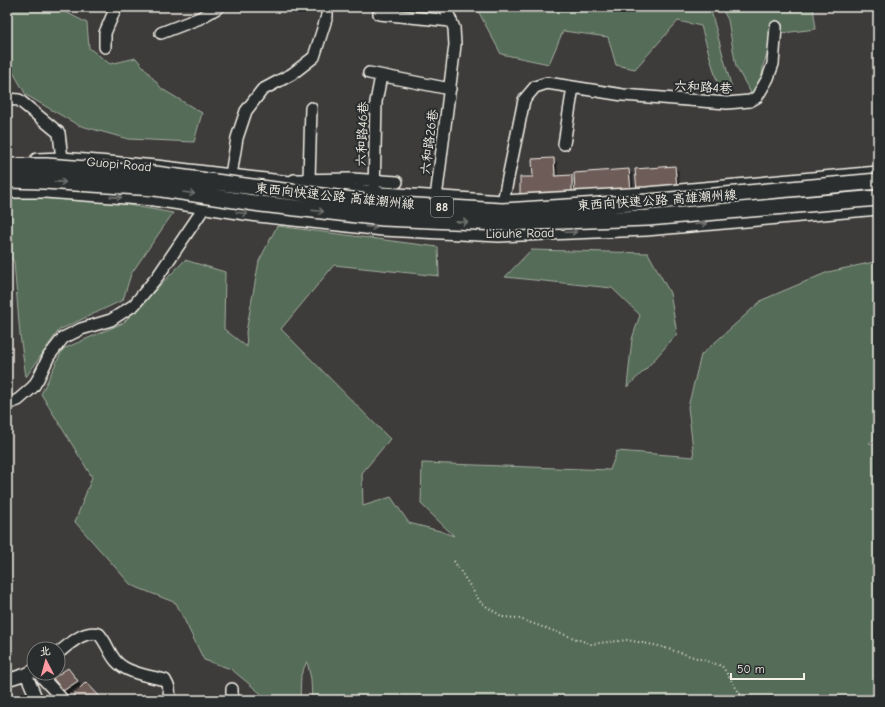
<svg xmlns="http://www.w3.org/2000/svg" width="885" height="707" font-family="'Comic Neue','LXGW WenKai TC',sans-serif">
<style>
.green{fill:#556c58;stroke:#a4aea0}
.building{fill:#6e5b59;stroke:#f4f1e8;filter:url(#shadow)}
.lines{fill:none;stroke-linecap:round;stroke-linejoin:round}
.minor-casing{stroke:#f4f1e8;stroke-width:14}
.major-casing{stroke:#f4f1e8;stroke-width:16}
.path{stroke:#f4f1e8;stroke-width:2;stroke-dasharray:1 3;stroke-linecap:butt}
.minor{stroke:#2a2d2e;stroke-width:11}
.major{stroke:#2a2d2e;stroke-width:13}
.highway-bridge-casing{stroke:#f4f1e8;stroke-width:18;stroke-linecap:butt}
.highway-bridge{stroke:#2a2d2e;stroke-width:15}
.oneway{stroke:#71726f}
.labels{text-anchor:middle;dominant-baseline:central;stroke-width:4;stroke-linejoin:round;paint-order:stroke}
.shield{fill:#2a2d2e;stroke:#b7b6b0;stroke-width:1}
.shield-label{font-size:12px;font-weight:bold;fill:#f4f1e8}
.street-label{font-size:13px;fill:#f4f1e8;stroke:#2a2d2e}
</style>
<defs>
<filter id="shadow"><feDropShadow dx="2.5" dy="4.5" stdDeviation="0" flood-color="#0009"/></filter>
</defs>
<rect width="100%" height="100%" fill="#3e3b3b"/>
<filter id="ink" filterUnits="userSpaceOnUse"><feTurbulence type="fractalNoise" baseFrequency=".025" numOctaves="2"/><feDisplacementMap in="SourceGraphic" scale="8" xChannelSelector="R" yChannelSelector="G"/><feConvolveMatrix kernelMatrix="1 2 1 2 8 2 1 2 1" color-interpolation-filters="sRGB"/></filter>
<g filter="url(#ink)">
<path class="green" d="M7,7H56L87,23L89,48L110,64L136,58L162,89L202,113L194,142L128,139L78,125L26,95L13,72L7,70Z
M476,7H710L732,89L720,92L701,26L678,21L635,69L616,65L608,37L563,31L549,64L501,54Z
M721,7H813L816,29L774,34L763,66L762,85L754,98L736,67L728,20Z
M12,196L112,202L173,213L131,274L123,300L59,330L26,377L20,335L14,262L7,252V210Z
M277,226L438,247L439,276L334,265L281,329L390,439L362,473L363,506L391,497L409,523L440,531L454,536L421,504L422,463L610,470L617,451L694,457L688,407L701,355L762,300L828,272L878,261V436L869,443L878,446V503L874,521L878,531V700H312L311,679L307,661L301,675L300,700H271L265,697L231,669L204,660L176,603L131,585L75,522L92,477L41,394L63,349L123,323L185,260L225,272L224,329L247,347L246,332L259,261Z
M531,250L648,253L670,293L677,334L645,370L627,387L632,339L640,315L612,288L505,277Z"/>
<path class="building" d="M554,158L555,176L572,175V196L520,198V177H533L532,159Z
M675,166L677,188L637,191L635,169Z
M629,169L631,191L575,195L574,173Z
M68,668L78,681L63,691L53,678Z
M86,682L103,700H78L73,695Z"/>
<g class="lines">
<g class="minor-casing">
<path id="minor" d="M379,14L451,21
M161,33L200,18L219,7
M105,47V33L116,7
M369,73L450,89
M7,99L19,100L59,133L62,159
M564,144L573,87
M309,179L311,108
M294,180L352,179L397,182
M226,181L231,175L237,138L246,111L262,90L292,74L314,57L327,16V7
M374,194L376,102L381,76
M436,198L455,45L454,28L445,7
M503,202L524,100L535,87L547,83L623,95L727,103L750,101L757,97L768,78L773,64L776,27
M7,404L18,400L33,387L38,379L49,356L63,338L81,329L111,320L134,305L158,276L208,202
M58,653C70,644 83,630 99,634C107,643 109,653 116,661C126,673 149,676 165,680L169,688L170,700
M38,673L63,700
M26,674L37,700
M7,680L26,674L34,670
M232,689V700"/>
</g>
<g class="major-casing">
<path id="major" d="M37,160L62,159L156,167L382,194L503,202L647,194L878,173
M7,191H45L154,199L258,215L383,229L499,235L646,229L878,208"/>
</g>
<path class="path" d="M454,561L481,603L503,617L517,618L591,644L627,640L659,646L722,666L744,700"/>
<use href="#minor" class="minor"/>
<use href="#major" class="major"/>
<g class="highway-bridge-casing">
<path id="highway-bridge" d="M7,166H46L155,174L382,204L502,211L648,202L878,181
M7,180L44,181L155,188L261,204L383,218L500,223L648,218L878,198"/>
</g>
<use href="#highway-bridge" class="highway-bridge"/>
</g>
<defs><path id="oneway-shaft" d="M-6 0H5M1.5-3L5.5 0L1.5 3" fill="none" stroke-width="1.6" stroke-linecap="round" stroke-linejoin="round"/></defs>
<g class="oneway">
<use href="#oneway-shaft" transform="translate(60 182) rotate(4)"/>
<use href="#oneway-shaft" transform="translate(189 193) rotate(9)"/>
<use href="#oneway-shaft" transform="translate(116 197) rotate(4)"/>
<use href="#oneway-shaft" transform="translate(318 211) rotate(6)"/>
<use href="#oneway-shaft" transform="translate(242 213) rotate(10)"/>
<use href="#oneway-shaft" transform="translate(462 222) rotate(3)"/>
<use href="#oneway-shaft" transform="translate(701 224) rotate(-5)"/>
<use href="#oneway-shaft" transform="translate(371 227) rotate(6)"/>
<use href="#oneway-shaft" transform="translate(571 232) rotate(-2)"/>
</g>
</g>
<g class="labels">
<rect class="shield" x="431" y="197" width="22" height="20" rx="3"/>
<g class="shield-label">
<text x="442" y="207">88</text>
</g>
<g class="street-label">
<text transform="translate(703 87) rotate(3)">六和路4巷</text>
<text transform="translate(362 134) rotate(-88)">六和路46巷</text>
<text transform="translate(429 142) rotate(-83)">六和路26巷</text>
<text transform="translate(119 164) rotate(5)">Guopi Road</text>
<text transform="translate(335 196) rotate(6)">東西向快速公路 高雄潮州線</text>
<text transform="translate(657 200) rotate(-4)">東西向快速公路 高雄潮州線</text>
<text transform="translate(520 233) rotate(-1)">Liouhe Road</text>
</g>
</g>
<rect width="885" height="707" fill="none" stroke="#2a2d2e" stroke-width="24"/>
<rect x="12" y="12" width="861" height="683" fill="none" stroke="#f4f1e8" stroke-width="1.5" filter="url(#ink)"/>
<g transform="translate(46 661) rotate(354)"><circle r="19" fill="#2a2d2e" stroke="#7b7b78"/>
<path d="M0-3L7 15L0 10L-7 15Z" fill="#ff9aa2"/>
<text y="-6" font-size="11" font-weight="bold" text-anchor="middle" fill="#f4f1e8">北</text>
</g>
<path d="M731 673v6h73v-6" fill="none" stroke="#f4f1e8" stroke-width="2"/>
<text x="737" y="673" font-size="12" fill="#f4f1e8" stroke="#2a2d2e" stroke-width="3" paint-order="stroke">50 m</text>
</svg>
